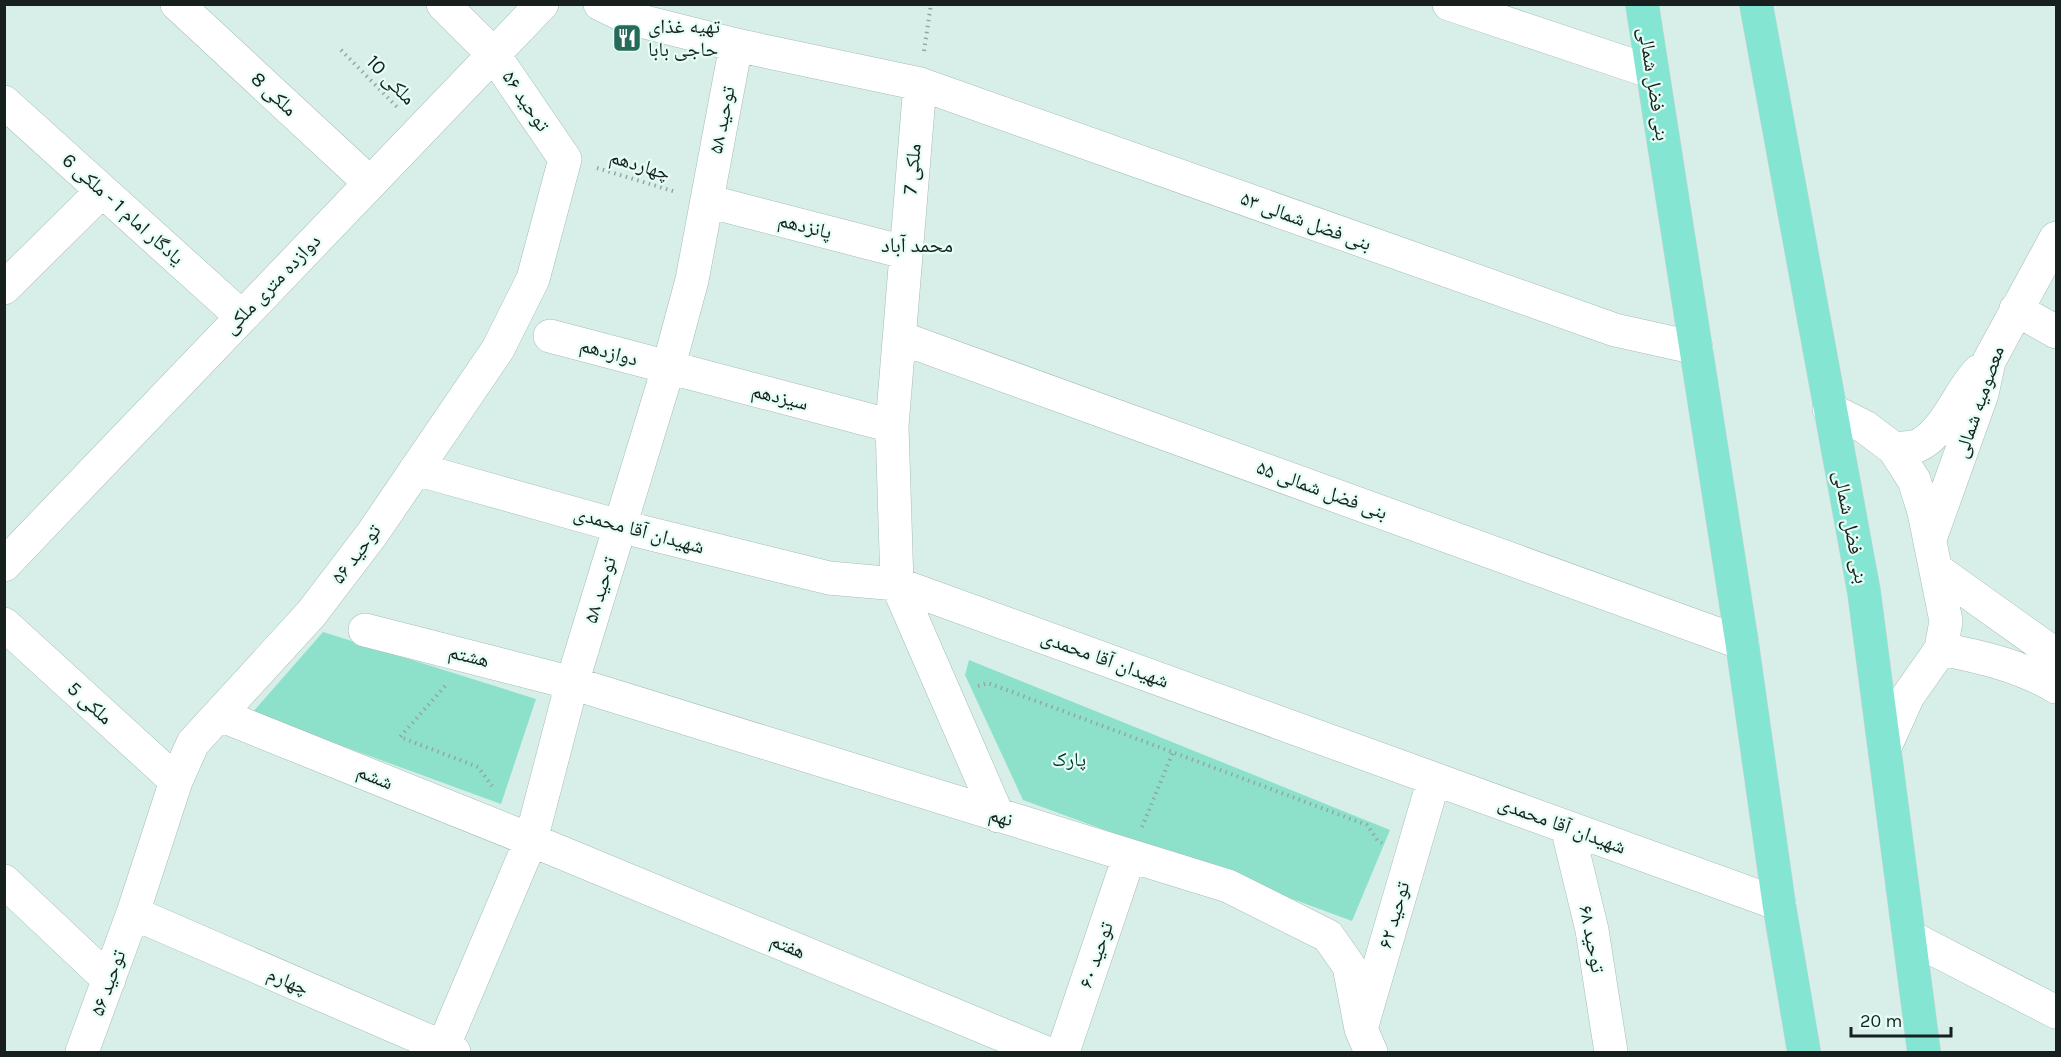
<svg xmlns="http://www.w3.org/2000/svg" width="2061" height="1057" font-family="Karla,'Noto Naskh Arabic',sans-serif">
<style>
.green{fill:#8de1ca}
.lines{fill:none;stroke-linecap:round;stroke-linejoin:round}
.minor-casing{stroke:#a5bdb6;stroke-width:34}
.major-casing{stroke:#d1d2d2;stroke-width:34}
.path{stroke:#94a7a2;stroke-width:4;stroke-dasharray:1.5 4.5;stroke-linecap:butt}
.minor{stroke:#fff;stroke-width:33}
.major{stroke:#84e6d2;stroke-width:33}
.labels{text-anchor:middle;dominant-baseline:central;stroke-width:4.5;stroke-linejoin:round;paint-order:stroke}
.poi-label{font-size:20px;fill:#17201e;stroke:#e4fdf5;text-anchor:start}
.street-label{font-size:20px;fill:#17201e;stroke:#e4fdf5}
.park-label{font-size:20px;fill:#02352a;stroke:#e4fdf5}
.neighbourhood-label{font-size:21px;fill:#17201e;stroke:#e4fdf5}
</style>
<rect width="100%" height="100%" fill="#d7efe8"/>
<path class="green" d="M323,632L536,699L501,804L252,713Z
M969,660L1390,830L1352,921L1023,800L965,675Z"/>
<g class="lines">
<g class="minor-casing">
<path id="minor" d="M177,4L370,183
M600,4L629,18L736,45L920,84L892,426L897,584L998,816
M1449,4L1652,72
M920,84L1615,330L1696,348
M4,102L241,316
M707,201L904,252
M4,288L102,191
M2016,309L2056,332
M550,336L892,426
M901,338L1742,643
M1829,409L1865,427L1894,449L1914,480L1924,512L1946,621L1941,649L1908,696L1885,747
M1894,449C1901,448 1911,448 1917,446C1946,433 1958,392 1979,371
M416,469L619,526L829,578L897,584L1779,904
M1930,539L1982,394L1989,361L2056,238
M4,565L542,4
M1937,570L2056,655
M4,624L176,781
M365,630L572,683L1228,886L1328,936L1349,966L1361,1029L1371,1052
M1941,649C1982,657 2021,666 2056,687
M220,715L531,840L1044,1052
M1567,827L1592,930L1611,1052
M4,881L109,980
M133,913L454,1052
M1910,937L2056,1012
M1363,1022L1434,779
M82,1052L133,913L176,781L193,743L311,614L372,534L498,349L533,279L565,159L494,55L443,4
M441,1052L531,840L572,683L668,369L692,280L736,45
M1063,1052L1129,857"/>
</g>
<g class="major-casing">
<path id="major" d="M1642,4L1742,643L1779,904L1804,1052
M1756,4L1864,592L1924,1052"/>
</g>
<path class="path" d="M341,50L397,107
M924,51L931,4
M597,168L676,192
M445,686L400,737L478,767L492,786
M978,686L988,683L1367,825L1378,841L1382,843
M1142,827L1173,752"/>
<use href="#minor" class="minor"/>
<use href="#major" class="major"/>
</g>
<defs>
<g id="restaurant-square" transform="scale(1.5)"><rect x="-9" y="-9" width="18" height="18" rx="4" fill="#276a5a" stroke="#e4fdf5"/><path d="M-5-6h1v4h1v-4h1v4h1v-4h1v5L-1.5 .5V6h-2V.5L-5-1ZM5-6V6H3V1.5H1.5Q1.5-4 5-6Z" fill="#fff"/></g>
</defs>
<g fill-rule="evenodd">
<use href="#restaurant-square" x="627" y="38"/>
</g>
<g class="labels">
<g class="poi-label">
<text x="648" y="26">تهیه غذای<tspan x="648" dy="23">حاجی بابا</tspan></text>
</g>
<g class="street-label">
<text transform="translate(391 80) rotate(46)">ملکی 10</text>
<text transform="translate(1654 84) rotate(81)">بنی فضل شمالی</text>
<text transform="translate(274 94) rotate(43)">ملکی 8</text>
<text transform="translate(526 101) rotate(56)">توحید ۵۶</text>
<text transform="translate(722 120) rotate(-79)">توحید ۵۸</text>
<text transform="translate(640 165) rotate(17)">چهاردهم</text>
<text transform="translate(912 169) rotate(-85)">ملکی 7</text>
<text transform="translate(123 209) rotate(42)">یادگار امام 1 - ملکی 6</text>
<text transform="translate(1306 221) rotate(20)">بنی فضل شمالی ۵۳</text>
<text transform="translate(805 226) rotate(14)">پانزدهم</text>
<text transform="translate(272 284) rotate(-46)">دوازده متری ملکی</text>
<text transform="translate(609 352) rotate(15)">دوازدهم</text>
<text transform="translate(780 397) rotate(14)">سیزدهم</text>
<text transform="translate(1979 402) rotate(-71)">معصومیه شمالی</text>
<text transform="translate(1322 490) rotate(20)">بنی فضل شمالی ۵۵</text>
<text transform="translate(1851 527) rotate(79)">بنی فضل شمالی</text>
<text transform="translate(639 530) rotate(15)">شهیدان آقا محمدی</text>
<text transform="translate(356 554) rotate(-53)">توحید ۵۶</text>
<text transform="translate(600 590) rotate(-73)">توحید ۵۸</text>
<text transform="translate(469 656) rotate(14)">هشتم</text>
<text transform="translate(1105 659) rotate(20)">شهیدان آقا محمدی</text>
<text transform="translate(90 703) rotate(42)">ملکی 5</text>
<text transform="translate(375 777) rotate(22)">ششم</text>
<text transform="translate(1001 817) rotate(17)">نهم</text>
<text transform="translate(1562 825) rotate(20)">شهیدان آقا محمدی</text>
<text transform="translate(1394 915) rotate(-74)">توحید ۶۲</text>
<text transform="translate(1592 939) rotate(79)">توحید ۶۸</text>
<text transform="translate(788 946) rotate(23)">هفتم</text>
<text transform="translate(1096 955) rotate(-71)">توحید ۶۰</text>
<text transform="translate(288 981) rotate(23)">چهارم</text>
<text transform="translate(108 983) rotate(-70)">توحید ۵۶</text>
</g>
<g class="park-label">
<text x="1069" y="759">پارک</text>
</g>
<g class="neighbourhood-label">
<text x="917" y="245">محمد آباد</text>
</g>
</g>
<rect width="2061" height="1057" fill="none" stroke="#17201e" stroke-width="12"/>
<path d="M1851 1027v9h100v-9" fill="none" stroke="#17201e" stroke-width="3"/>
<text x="1860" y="1027" font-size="18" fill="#17201e" stroke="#e4fdf5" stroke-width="4.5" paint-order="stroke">20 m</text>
</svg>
